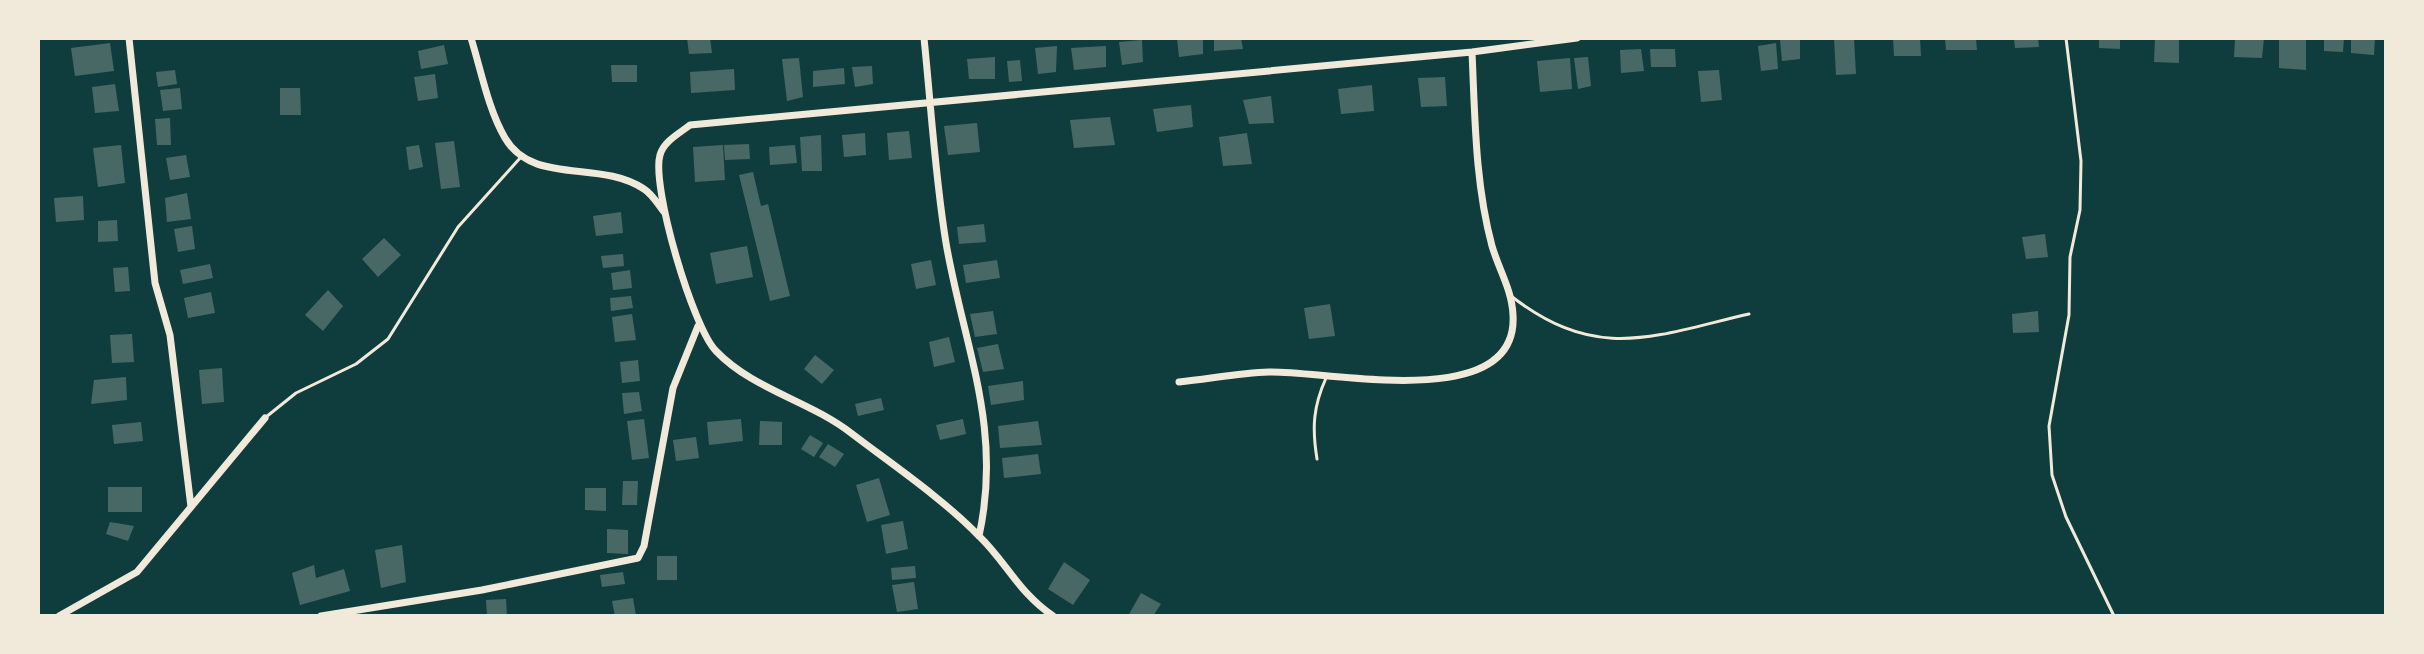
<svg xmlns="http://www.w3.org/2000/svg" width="2424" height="654" font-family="'Playfair Display',serif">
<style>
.building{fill:#486865}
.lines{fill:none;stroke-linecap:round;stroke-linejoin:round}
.service{stroke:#f1e9da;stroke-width:3}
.minor{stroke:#f1e9da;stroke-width:7}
</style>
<rect width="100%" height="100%" fill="#0f3d3e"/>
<path class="building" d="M687,38H710L712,53L689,54Z
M1177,38H1203V54L1179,57Z
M1214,38H1241L1243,49L1214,51Z
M1800,38V59L1782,61L1780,40Z
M1834,38H1854L1856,74L1836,75Z
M1893,38H1920L1921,56H1894Z
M1945,38H1976L1977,50H1946Z
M2014,38H2038L2039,47L2015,48Z
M2099,38H2120V49L2099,48Z
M2155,38H2179V63L2154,62Z
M2235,38H2264L2262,58L2234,57Z
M2279,38H2306V70L2279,68Z
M2324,38H2344L2343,52L2324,51Z
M2351,38H2375L2374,55L2351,53Z
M1142,40L1143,62L1122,65L1119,42Z
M110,43L114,71L75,76L71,48Z
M1776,43L1778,69L1761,71L1758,46Z
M444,45L448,64L421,69L418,51Z
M1057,46L1056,72L1038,74L1035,48Z
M1106,46V67L1074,70L1071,48Z
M1641,49L1644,71L1621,73L1620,50Z
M1650,49H1675L1676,67H1651Z
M995,57V79H969L967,59Z
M1588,57L1591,86L1578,89L1574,58Z
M799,58L803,97L787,101L782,59Z
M1570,58L1572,89L1540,92L1537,61Z
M1020,60L1022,81L1009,82L1007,61Z
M611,65H637V82H612Z
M872,66L873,84L855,87L852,67Z
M844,68L845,84L813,87V71Z
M734,69L735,90L691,93L690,72Z
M175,70L177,84L158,87L156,72Z
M1719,70L1722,100L1701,102L1698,71Z
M435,74L438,98L418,101L414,77Z
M1445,77L1447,106L1421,107L1418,78Z
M115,84L119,111L95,113L92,87Z
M1372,85L1374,111L1341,114L1338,89Z
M180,88L182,109L163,111L160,90Z
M280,88H300L301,115H280Z
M1271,96L1274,123L1249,124L1243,100Z
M1191,105L1193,127L1157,132L1153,109Z
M1110,117L1115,145L1074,148L1070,120Z
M170,118L171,145H157L155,119Z
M977,123L980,152L948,155L944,126Z
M909,131L912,158L889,160L887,133Z
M865,133L866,155L844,157L842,135Z
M1247,133L1252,164L1223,166L1219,137Z
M821,135L822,171H802L800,137Z
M454,141L460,187L441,189L435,143Z
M749,144L750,159L725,160L724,145Z
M121,145L125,183L98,187L93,148Z
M419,145L423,167L409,170L406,147Z
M723,145L725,180L695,182L693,147Z
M795,145L797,163L770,165L769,147Z
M186,155L190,177L170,180L166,158Z
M753,172L761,206L768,204L790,296L770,301L739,175Z
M187,193L191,219L167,222L165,198Z
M83,196L84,220L56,222L54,198Z
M621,212L623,233L596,236L593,216Z
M117,220L118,241L98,242V221Z
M984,224L986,242L959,244L957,227Z
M192,226L195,249L178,252L174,229Z
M2045,234L2048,257L2026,259L2022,237Z
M384,238L401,255L378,277L362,259Z
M747,246L753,277L716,284L710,253Z
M623,254L624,266L603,268L601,256Z
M931,260L936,285L916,289L911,264Z
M997,260L1000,278L966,283L963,265Z
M210,264L213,278L183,284L180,270Z
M128,267L130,291L115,292L113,268Z
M630,270L632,288L613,290L611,273Z
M328,290L343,306L323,331L305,315Z
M211,292L215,313L188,318L184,298Z
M631,296L633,308L611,311L610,298Z
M1330,304L1335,336L1309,339L1304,308Z
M993,311L997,334L975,337L970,314Z
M2038,311L2039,332L2013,333L2012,314Z
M632,314L636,340L615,342L612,317Z
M132,334L134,362L112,363L110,335Z
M949,337L955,362L934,367L929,342Z
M998,344L1004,369L983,372L977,348Z
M815,355L834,370L822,384L804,369Z
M638,360L640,381L622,383L620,362Z
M222,368L224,402L202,404L199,370Z
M126,377L127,400L91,404L94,380Z
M1023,381L1024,400L991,405L988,386Z
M639,392L642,411L624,414L622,393Z
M881,398L884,410L858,416L855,404Z
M644,419L649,458L632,460L627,421Z
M741,419L743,441L709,445L707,422Z
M963,419L966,434L940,440L936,425Z
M760,421L782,422V445H759Z
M1038,421L1042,445L1000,448L998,426Z
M141,422L143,441L114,444L112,425Z
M810,435L823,443L814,457L801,449Z
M696,437L699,458L676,461L673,440Z
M828,444L844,454L835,467L819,457Z
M1038,454L1041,474L1004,478L1002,458Z
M879,478L890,515L867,522L856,485Z
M623,481H638L637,505H622Z
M108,487H142V512H108Z
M585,488H606V511L585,510Z
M903,521L908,549L886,554L881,525Z
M110,522L134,526L128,541L106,534Z
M607,529L628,530V554L607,553Z
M402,545L406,582L381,588L375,550Z
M657,556H677V580H657Z
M1064,562L1090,580L1073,605L1048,589Z
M314,565L316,578L344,569L350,591L300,605L292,573Z
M915,566L916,578L892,580L891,568Z
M623,572L625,584L602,587L600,575Z
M914,582L918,609L897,612L892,585Z
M1141,593L1161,604L1153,616H1128Z
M633,598L636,616H615L612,601Z
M506,599L507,616H487L486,600Z"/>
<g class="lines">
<path class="service" d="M2066,38L2081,161L2080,210L2070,257L2069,315L2049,426L2052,475L2066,517L2114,616
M1511,296C1598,363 1653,336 1749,314
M266,417L296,393L356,364L388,339L458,227L521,157
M1317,459C1312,428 1313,407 1326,378"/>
<path class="minor" d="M129,38L155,283L170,335L191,507
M471,38C481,70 488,109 505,138C533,186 599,159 644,189C652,194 658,204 664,212
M924,38C931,106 935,176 946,243C964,347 1003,428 979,536
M1179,382C1209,379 1239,373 1269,372C1326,370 1519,415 1513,315C1512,290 1499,270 1492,246C1475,183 1475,117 1472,52
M59,616L137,572L265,418
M321,616L482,590L638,558L644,546L673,388L698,326
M1053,616C1018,592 1007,563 979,536C942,498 893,465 851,433C810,401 752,389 716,351C693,328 651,186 660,155C664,141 680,133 690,125L1472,52L1577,38"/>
</g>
<rect width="2424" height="654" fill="none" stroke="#f1e9da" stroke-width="80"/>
</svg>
